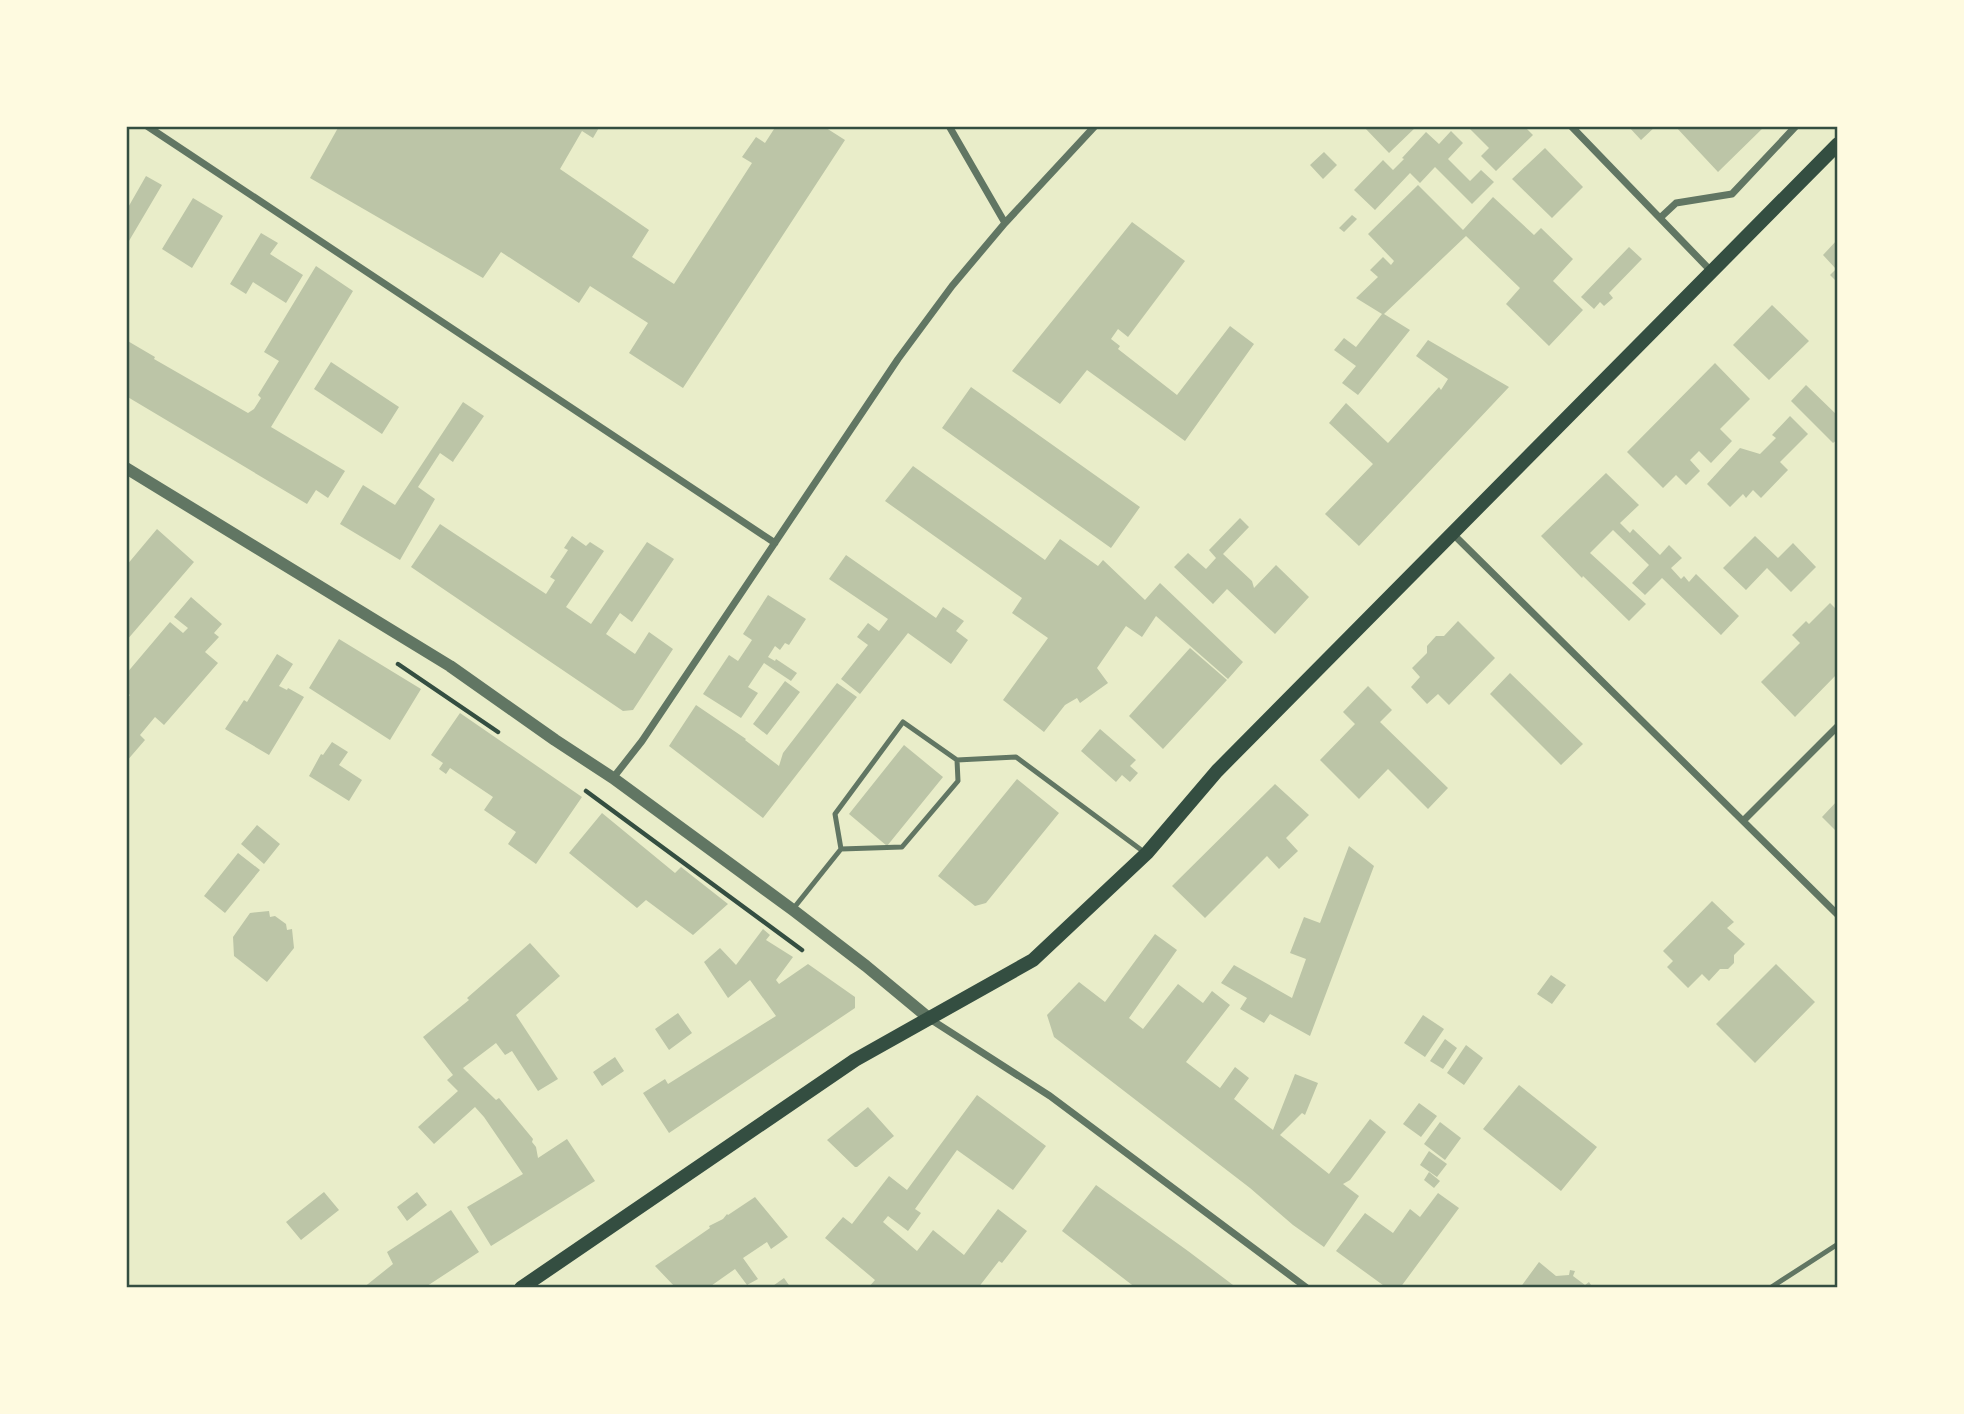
<svg xmlns="http://www.w3.org/2000/svg" width="1964" height="1414" font-family="Roboto,sans-serif">
<style>
.building{fill:#bcc5a7}
.lines{fill:none;stroke-linecap:round;stroke-linejoin:round}
.path{stroke:#344e41;stroke-width:4.5}
.service{stroke:#617663;stroke-width:5}
.minor{stroke:#617663;stroke-width:7}
.tertiary{stroke:#617663;stroke-width:12}
.secondary{stroke:#344e41;stroke-width:14}
.neatline{fill:none;stroke:#344e41;stroke-width:2.5}
</style>
<rect width="100%" height="100%" fill="#e9edc9"/>
<path class="building" d="M339,126H600L593,138L582,131L560,169L649,230L632,257L674,284L752,163L742,157L756,137L765,143L776,126H823L845,140L683,388L629,353L648,323L590,286L579,303L501,252L483,278L310,178Z
M1363,126H1417L1389,153Z
M1467,126H1524L1533,135L1496,171L1481,156L1489,148Z
M1628,126H1656L1641,140Z
M1675,126H1765L1718,172Z
M1451,131L1463,143L1448,159L1470,181L1481,170L1494,182L1472,204L1435,167L1420,183L1410,173L1375,210L1354,190L1383,160L1393,170L1404,159L1402,158L1426,132L1439,144Z
M1545,148L1583,187L1552,218L1512,179Z
M1324,152L1337,165L1323,179L1310,165Z
M146,176L162,185L126,246V211Z
M1418,185L1463,230L1493,197L1534,235L1541,228L1573,259L1553,281L1583,310L1549,346L1506,304L1520,288L1466,236L1384,314L1410,330L1358,395L1342,383L1356,366L1334,350L1344,338L1356,347L1382,314L1356,298L1378,277L1370,270L1383,257L1391,265L1394,261L1368,234Z
M193,198L223,216L192,268L162,249Z
M1352,215L1357,219L1344,232L1339,228Z
M1132,222L1185,261L1128,337L1118,329L1111,339L1120,346L1118,349L1177,395L1230,326L1254,344L1185,441L1087,370L1060,404L1012,371Z
M261,233L278,243L270,254L303,275L286,303L253,282L246,294L230,284Z
M1838,239V283L1830,275L1836,269L1823,255Z
M1629,247L1642,259L1609,293L1613,298L1604,306L1600,302L1594,309L1581,297Z
M316,266L353,291L271,427L345,471L328,498L316,490L307,504L126,396V340L155,357L154,359L248,413L254,409L261,398L258,395L279,361L264,352Z
M1772,305L1809,341L1769,380L1733,345Z
M1428,340L1509,387L1359,546L1325,514L1373,464L1329,423L1346,403L1388,443L1439,387L1441,390L1448,379L1416,356Z
M331,362L399,407L382,434L314,389Z
M1715,363L1750,399L1720,429L1732,441L1711,463L1699,451L1690,460L1700,471L1686,485L1676,475L1663,488L1627,452Z
M1806,385L1838,416V439L1833,443L1791,401Z
M971,387L1140,507L1111,548L942,428Z
M463,402L484,416L454,460L453,462L440,453L418,487L435,499L400,560L340,524L363,485L395,505Z
M1790,416L1808,434L1780,462L1788,470L1761,498L1753,490L1746,498L1743,494L1730,507L1707,484L1740,448L1760,454L1776,438L1772,435Z
M913,466L1045,560L1060,539L1098,566L1103,560L1145,600L1160,583L1243,662L1228,679L1156,616L1142,637L1126,626L1097,668L1108,683L1080,703L1077,698L1065,705L1044,732L1003,700L1048,638L1012,613L1022,598L885,501Z
M1606,473L1639,505L1620,523L1630,533L1633,529L1660,555L1669,545L1682,558L1671,568L1681,579L1684,576L1689,582L1696,574L1739,616L1721,635L1662,578L1645,595L1632,583L1649,565L1613,530L1590,553L1646,604L1629,621L1583,576L1582,578L1541,536Z
M1240,518L1249,527L1223,554L1252,581L1254,588L1276,565L1309,597L1275,634L1227,589L1213,604L1174,567L1188,553L1206,569L1216,558L1209,550Z
M440,524L546,594L555,580L550,577L568,550L564,548L572,536L586,546L590,542L604,551L566,607L591,624L647,542L674,559L632,622L620,613L606,634L635,654L649,632L673,649L633,710L623,711L411,567Z
M157,529L194,562L126,641V566Z
M1755,536L1778,558L1793,543L1816,567L1791,592L1767,568L1746,590L1723,568Z
M846,555L936,618L943,607L964,621L956,631L968,640L951,664L908,633L860,694L841,679L868,645L857,637L868,623L879,631L888,619L829,579Z
M768,595L806,619L789,645L785,643L780,650L775,646L768,657L775,661L776,659L797,673L791,681L764,663L748,687L758,693L741,718L703,694L729,655L738,661L752,640L743,634Z
M191,597L222,624L214,633L219,637L205,652L218,663L164,725L155,717L140,735L145,740L126,762V700L130,695L126,692V674L170,622L183,633L188,628L174,617Z
M1830,603L1838,611V673L1795,717L1761,682L1800,643L1792,635L1806,621L1809,624Z
M1458,621L1495,658L1449,705L1438,694L1427,704L1411,687L1420,677L1412,668L1427,653V646L1436,636H1444Z
M339,639L421,689L390,740L309,688Z
M1190,648L1227,680L1163,749L1129,716Z
M277,654L293,664L279,686L287,690L288,688L304,697L269,755L225,729L244,700L247,702Z
M1510,673L1583,744L1561,765L1490,694Z
M785,681L800,692L767,735L753,724Z
M837,683L857,697L763,818L669,746L696,705L746,739L745,740L779,766L783,753Z
M1368,686L1392,710L1380,722L1448,788L1428,809L1388,769L1359,799L1320,760L1355,724L1343,712Z
M460,713L582,797L536,864L508,844L516,832L484,810L493,797L450,768L446,774L439,769L443,763L431,755Z
M1100,729L1136,760L1130,766L1138,773L1130,782L1122,775L1116,782L1081,751Z
M332,742L348,752L339,765L362,780L349,801L309,776L321,754L323,755Z
M904,745L943,777L887,846L849,814Z
M1017,779L1059,813L986,903L975,906L938,876Z
M1275,784L1309,815L1286,838L1298,851L1279,869L1267,856L1205,918L1172,886Z
M1838,800V833L1822,817Z
M602,813L675,873L681,867L728,904L693,935L646,900L637,908L569,853Z
M257,825L280,844L264,864L241,844Z
M1349,846L1374,866L1310,1036L1270,1014L1264,1023L1240,1009L1247,998L1221,983L1234,965L1292,998L1306,959L1290,953L1304,917L1320,923Z
M238,853L260,870L225,913L204,896Z
M1712,901L1734,922L1727,928L1745,944L1734,955V963L1728,969H1720L1709,981L1702,974L1688,988L1667,967L1673,961L1663,951Z
M269,911L270,917L275,916L286,924L287,930L292,929L294,948L267,982L234,956L233,937L250,913Z
M763,929L770,935L766,940L793,957L776,980L779,984L808,964L855,997V1008L669,1133L643,1093L665,1079L668,1084L776,1016L750,980L728,998L704,962L720,948L736,965Z
M1155,934L1177,950L1129,1018L1143,1029L1178,984L1203,1003L1212,991L1230,1005L1186,1062L1220,1088L1235,1067L1249,1078L1234,1099L1273,1130L1295,1074L1318,1083L1305,1115L1302,1113L1280,1135L1329,1174L1370,1119L1386,1132L1350,1180L1343,1184L1359,1196L1324,1247L1293,1225L1250,1188L1054,1037L1047,1015L1079,982L1105,1002Z
M530,943L560,976L516,1015L558,1079L538,1091L512,1051L505,1055L496,1043L463,1068L496,1100L499,1098L533,1139L532,1142L536,1147L538,1158L567,1139L595,1181L491,1246L467,1207L523,1174L484,1117L475,1107L434,1144L418,1127L458,1091L447,1080L453,1075L423,1037L469,1000L467,998Z
M1776,964L1815,1002L1755,1063L1716,1024Z
M1551,975L1566,985L1552,1004L1537,994Z
M678,1013L692,1033L669,1050L655,1029Z
M1423,1015L1444,1029L1425,1057L1404,1043Z
M1445,1039L1457,1048L1443,1069L1430,1061Z
M1466,1045L1483,1058L1464,1085L1447,1073Z
M615,1057L624,1071L602,1086L593,1072Z
M1519,1085L1597,1147L1561,1191L1483,1129Z
M977,1095L1046,1146L1013,1190L957,1150L915,1209L921,1213L908,1231L888,1216L883,1222L917,1251L933,1230L964,1255L998,1209L1027,1231L1002,1263L999,1261L978,1288H929L926,1286L924,1288H868L875,1280L825,1238L843,1217L852,1224L889,1176L907,1190Z
M1419,1103L1437,1116L1421,1137L1403,1124Z
M868,1107L894,1136L857,1167H855L827,1140Z
M1440,1122L1461,1138L1445,1160L1424,1144Z
M1429,1151L1447,1164L1437,1177L1420,1165Z
M1429,1172L1440,1181L1434,1188L1424,1180Z
M1096,1185L1188,1251L1237,1288H1136L1062,1231Z
M324,1192L339,1210L301,1240L286,1222Z
M417,1192L427,1205L407,1221L397,1207Z
M1438,1193L1459,1208L1400,1288H1387L1336,1251L1365,1213L1393,1233L1410,1209L1420,1217Z
M755,1197L788,1237L771,1249L767,1242L743,1258L758,1279L747,1285L735,1269L708,1288H676L655,1266L710,1228L709,1226L723,1219L727,1214L728,1215Z
M451,1210L479,1252L424,1288H363L393,1264L387,1252Z
M1539,1262L1556,1276L1569,1275L1570,1270L1575,1271L1573,1276L1585,1285L1589,1282L1591,1285L1588,1288H1520Z
M784,1278L791,1288H770Z"/>
<g class="lines">
<path class="path" d="M398,664L498,732
M586,791L802,950"/>
<path class="service" d="M841,849L902,847L958,781L957,760
M793,909L841,849L835,814L903,722L957,760L1016,757L1144,852
M1770,1288L1838,1244"/>
<path class="minor" d="M147,126L775,543
M949,126L1005,223
M1571,126L1711,271
M1660,218L1676,203L1732,194L1796,126
M1453,534L1838,915
M613,778L642,741L898,359L952,286L1005,223L1095,126
M1743,821L1838,726
M930,1019L1050,1096L1307,1288"/>
<path class="tertiary" d="M126,468L450,666L555,740L613,778L793,910L866,966L930,1019"/>
<path class="secondary" d="M521,1288L855,1060L1033,960L1147,853L1217,771L1838,144"/>
</g>
<rect width="1964" height="1414" fill="none" stroke="#fefae0" stroke-width="256"/>
<rect x="128" y="128" width="1708" height="1158" class="neatline"/>
</svg>
